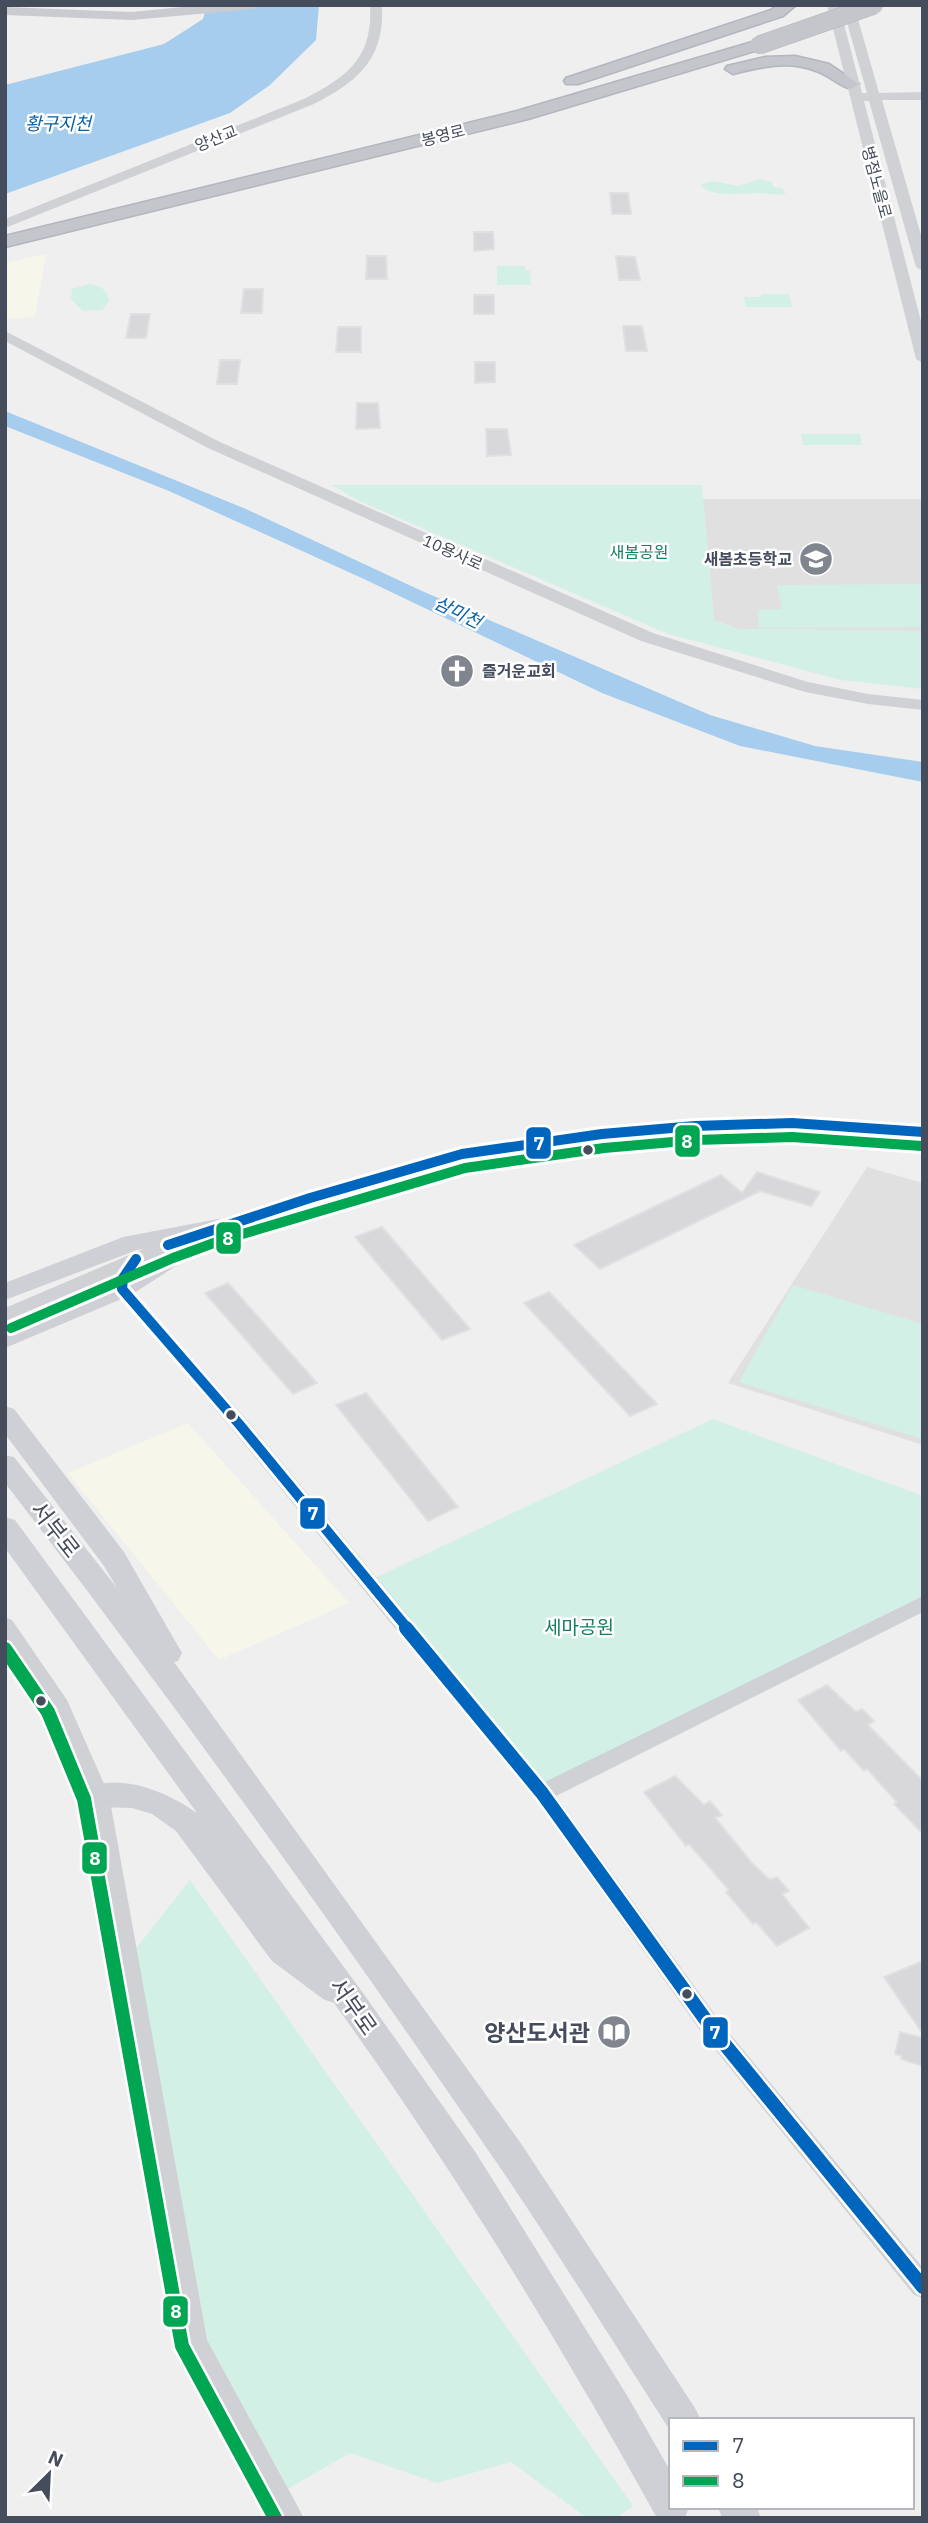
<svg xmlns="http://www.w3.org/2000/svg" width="928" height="2523" font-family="'IBM Plex Sans','Noto Sans KR',sans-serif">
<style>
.commercial{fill:#f6f6ea}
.education{fill:#e1e0e1}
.green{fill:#d2f0e5}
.water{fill:#a6cdee}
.building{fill:#d8d8db;stroke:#e0e0e2;stroke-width:2}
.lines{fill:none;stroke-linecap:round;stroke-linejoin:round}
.trunk-casing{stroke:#b3b6bf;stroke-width:3}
.minor{fill:#d0d1d5;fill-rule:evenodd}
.tertiary{fill:#d0d1d5;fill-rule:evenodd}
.secondary{fill:#ced0d5;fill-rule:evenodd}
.primary{fill:#c9cbd0;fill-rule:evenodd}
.trunk{fill:#c4c6cc;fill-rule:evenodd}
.trunk-bridge-casing{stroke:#b3b6bf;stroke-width:19;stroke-linecap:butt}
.trunk-bridge{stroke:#c4c6cc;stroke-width:18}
.bus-1-far1-casing{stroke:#fff;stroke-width:16}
.bus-1-casing{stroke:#fff;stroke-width:19}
.bus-2-far1-casing{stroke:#fff;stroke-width:16}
.bus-2-casing{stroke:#fff;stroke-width:19}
.bus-1-far1{stroke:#0065bd;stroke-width:10}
.bus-1{stroke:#0065bd;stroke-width:14}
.bus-2-far1{stroke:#00a651;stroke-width:10}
.bus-2{stroke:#00a651;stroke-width:14}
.bus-dot{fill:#454c5c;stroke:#fff;stroke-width:2.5}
.labels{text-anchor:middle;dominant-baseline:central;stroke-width:5;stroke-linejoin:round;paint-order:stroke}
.far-street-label{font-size:16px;fill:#454c5c;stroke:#fff}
.far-park-label{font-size:16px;fill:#147f63;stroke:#fff}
.far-poi-label{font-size:16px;font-weight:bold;fill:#454c5c;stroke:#fff;text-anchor:end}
.far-water-label{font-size:18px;font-style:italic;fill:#0962ab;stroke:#fff}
.park-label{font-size:19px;fill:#147f63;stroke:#fff}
.near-street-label{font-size:23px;fill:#454c5c;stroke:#fff}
.near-poi-label{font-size:23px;font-weight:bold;fill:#454c5c;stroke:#fff;text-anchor:end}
.line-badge{stroke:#fff;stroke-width:2.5}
.badge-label{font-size:19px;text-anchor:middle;font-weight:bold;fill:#fff}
</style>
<rect width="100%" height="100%" fill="#efefef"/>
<path class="commercial" d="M46,254L35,317L5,319V263Z
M188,1423L349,1603L219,1660L68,1473Z"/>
<path class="education" d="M703,499H923V631L738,629L714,620Z
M867,1167L923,1183V1445L728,1383Z"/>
<path class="green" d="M759,179L771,182L774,187L781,188L786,193C776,197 769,193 759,193C740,193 715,199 700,185L712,181L738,186Z
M497,266H525V270L530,271L531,285H497Z
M89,284C100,285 107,289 109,301L102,310L83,311L71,299L72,289Z
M761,294H789L792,307H746L744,297H761Z
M801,434H860L862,445H803Z
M332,485H702L714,620L738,629L923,631V689L841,680L668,634L357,500Z
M923,584V627L759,628L758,610L782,609L777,585Z
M793,1285L923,1324V1439L739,1382Z
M713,1419L923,1496V1606L542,1793L366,1582Z
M190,1880L633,2506L616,2518H587L511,2462L437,2483L350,2453L277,2495L195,2342L127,1960Z"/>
<path class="water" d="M207,5H319L316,40L270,85L230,113L5,194V85L164,44L203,19Z
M5,411L246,509L422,591L710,715L815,746L923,762V782L740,746L602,693L364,579L169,491L5,426Z"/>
<path class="building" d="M610,193H628L631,214H612Z
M474,232H493L494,249L474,251Z
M367,256H386L387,279H366Z
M616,256L635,257L640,280H619Z
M244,289H263L262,313H241Z
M474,295H494V314H474Z
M131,314H150L146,338H126Z
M623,326H642L647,351H626Z
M338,327H361V352H336Z
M220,360H240L237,384H217Z
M475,362H495V382L475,383Z
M357,403H378L380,428L356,429Z
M486,429H507L511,455L487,456Z
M757,1172L820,1192L811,1206L760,1191L600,1269L574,1245L721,1175L742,1193Z
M382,1227L470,1329L442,1340L355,1237Z
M228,1283L317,1383L293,1394L205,1293Z
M549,1292L657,1404L630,1416L524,1303Z
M366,1393L458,1507L428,1521L336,1405Z
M827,1685L856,1712L862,1709L874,1721L868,1725L923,1781V1834L894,1804L897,1802L867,1769L864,1771L844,1749L841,1751L798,1700Z
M675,1776L704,1805L710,1801L722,1815L715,1818L752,1863L770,1880L777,1877L789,1891L782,1894L809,1928L777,1946L756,1922L753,1924L726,1892L729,1890L689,1844L686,1846L644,1792Z
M923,1961V2034L884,1977Z
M900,2032L923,2038V2066L901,2059L902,2056L895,2054Z"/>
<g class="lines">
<g class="trunk-casing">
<path id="trunk" d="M778,5H796L783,16L578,84H566L564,81L566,78L771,10Z
M759,40L765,42L767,45L765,48L528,119L5,247V236L517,111Z
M795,56L829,64L859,84L851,89C839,86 829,75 816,71C789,60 760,67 733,74L725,69L727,66L765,57Z"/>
</g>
<path class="minor" d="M792,1118L923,1127V1137L792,1128L695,1131L602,1139L463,1159L224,1231L174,1249L142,1263L132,1278L131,1288L246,1419L545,1782L923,1596V1612L556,1796L721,2023L923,2268V2298L914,2295L705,2037L535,1799L232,1429L116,1293L113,1289L117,1274L5,1321V1308L162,1241L212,1223L462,1149L602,1129L695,1121Z
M5,1617L12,1620L67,1700L109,1795L207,2340L304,2518H277L183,2342L87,1795L51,1708L5,1640Z"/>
<path class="tertiary" d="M370,5H382C385,59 358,81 314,104L5,228V219L306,98C348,76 373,58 370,5Z
M827,5H839L862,93H867L842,5H854L879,93L923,92V100H882L923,242V271L916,267L869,101H864L923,329V363L916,359Z
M5,331L220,442L653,633L808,682L868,694L923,700V710L868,704L805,692L641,641L208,448L5,341Z"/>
<path class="secondary" d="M218,1219L227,1221L230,1227L227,1233L131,1295L5,1348V1327L113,1283L176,1243L137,1250L5,1300V1283L123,1237Z
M5,1406L14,1409L124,1552L182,1653L178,1661L174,1662L522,2145L695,2408L701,2420H671V2432C613,2342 557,2251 497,2163C339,1932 176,1705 5,1483V1455L14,1457L117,1588L104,1566L5,1434Z
M5,1517L15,1520L363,1993L476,2153L628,2397L671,2472V2507H689L685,2518H657C559,2341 453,2168 334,2003L323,1999L272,1961L176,1831L152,1814L132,1808L98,1807L88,1803L83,1795L88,1787C125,1774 166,1792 197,1813L5,1548Z
M718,2507H757L761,2518H722Z"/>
<path class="primary" d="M202,5H261L254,9L132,20L5,15V7L132,12Z"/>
<use href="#trunk" class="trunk"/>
<g class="trunk-bridge-casing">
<path id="trunk-bridge" d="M759,45L874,5"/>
</g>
<use href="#trunk-bridge" class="trunk-bridge"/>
<g class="bus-1-far1-casing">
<path id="bus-1-far1" d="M168,1245L310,1198L462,1154L602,1134L695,1126L792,1123L923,1132
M136,1259L123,1278L122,1289L239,1424L408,1629"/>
</g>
<g class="bus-1-casing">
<path id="bus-1" d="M406,1628L542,1793L713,2030L923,2287"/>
</g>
<g class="bus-2-far1-casing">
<path id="bus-2-far1" d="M11,1328L173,1258L222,1240L465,1168L604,1148L696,1140L792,1137L922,1146"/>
</g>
<g class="bus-2-casing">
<path id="bus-2" d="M5,1649L48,1712L84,1799L182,2346L275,2518"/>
</g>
<use href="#bus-1-far1" class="bus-1-far1"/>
<use href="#bus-1" class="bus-1"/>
<use href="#bus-2-far1" class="bus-2-far1"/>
<use href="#bus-2" class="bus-2"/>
</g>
<defs>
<g id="school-disc" transform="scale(1.75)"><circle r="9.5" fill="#80858f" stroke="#fff"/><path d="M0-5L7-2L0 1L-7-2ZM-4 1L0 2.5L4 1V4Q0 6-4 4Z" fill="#fff"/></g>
<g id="church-disc" transform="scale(1.75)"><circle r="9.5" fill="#80858f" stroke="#fff"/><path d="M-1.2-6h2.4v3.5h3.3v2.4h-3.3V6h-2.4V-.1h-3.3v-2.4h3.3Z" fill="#fff"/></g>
<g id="library-disc" transform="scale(1.75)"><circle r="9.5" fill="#80858f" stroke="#fff"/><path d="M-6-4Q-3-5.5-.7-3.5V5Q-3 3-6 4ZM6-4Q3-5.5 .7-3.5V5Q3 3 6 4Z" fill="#fff"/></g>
</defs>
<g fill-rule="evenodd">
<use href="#school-disc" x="816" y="559"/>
<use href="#church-disc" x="457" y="671"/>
<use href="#library-disc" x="614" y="2032"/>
</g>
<g class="bus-dot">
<circle cx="588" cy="1150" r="6"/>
<circle cx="231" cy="1415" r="6"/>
<circle cx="41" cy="1701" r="6"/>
<circle cx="687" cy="1994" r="6"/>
</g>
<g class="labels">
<g class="far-street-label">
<text transform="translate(443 135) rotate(-14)">봉영로</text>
<text transform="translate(216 138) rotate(-22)">양산교</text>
<text transform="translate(877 182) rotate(75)">병점노을로</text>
<text transform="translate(453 552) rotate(24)">10용사로</text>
</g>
<g class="far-park-label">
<text x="639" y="552">새봄공원</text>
</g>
<g class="far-poi-label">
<text x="792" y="559">새봄초등학교</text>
<text x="482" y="671" text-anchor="start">즐거운교회</text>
</g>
<g class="far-water-label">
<text x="58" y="123">황구지천</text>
<text transform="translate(458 612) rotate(26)">삼미천</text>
</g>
<g class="park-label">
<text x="579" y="1627">세마공원</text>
</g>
<g class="near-street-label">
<text transform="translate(56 1529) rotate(52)">서부로</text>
<text transform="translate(354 2006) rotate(55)">서부로</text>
</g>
<g class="near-poi-label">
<text x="590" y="2032">양산도서관</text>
</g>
</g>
<g class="line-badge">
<rect x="674" y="1124" width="27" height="34" rx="7" fill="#00a651"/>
<rect x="525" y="1126" width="27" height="34" rx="7" fill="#0065bd"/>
<rect x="215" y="1221" width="27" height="34" rx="7" fill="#00a651"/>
<rect x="299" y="1497" width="27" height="33" rx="7" fill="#0065bd"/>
<rect x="81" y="1841" width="27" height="34" rx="7" fill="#00a651"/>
<rect x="702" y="2016" width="27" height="33" rx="7" fill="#0065bd"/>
<rect x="162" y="2295" width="27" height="33" rx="7" fill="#00a651"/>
</g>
<g class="badge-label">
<text x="687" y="1148">8</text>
<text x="539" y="1150">7</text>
<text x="228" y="1245">8</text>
<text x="313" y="1520">7</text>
<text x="95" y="1865">8</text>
<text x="715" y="2039">7</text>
<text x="176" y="2318">8</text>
</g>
<rect width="928" height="2523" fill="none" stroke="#454c5c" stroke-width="14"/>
<rect x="669" y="2418" width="245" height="91" fill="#ffffff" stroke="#b5b7be" stroke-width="2"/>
<rect x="683" y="2441" width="35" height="10" fill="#0065bd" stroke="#b5b7be" stroke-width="2"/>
<text x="732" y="2453" font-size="21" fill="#454c5c">7</text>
<rect x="683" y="2476" width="35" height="10" fill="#00a651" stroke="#b5b7be" stroke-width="2"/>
<text x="732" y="2488" font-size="21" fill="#454c5c">8</text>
<g transform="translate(49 2474) rotate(24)" stroke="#ffffff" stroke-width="5" paint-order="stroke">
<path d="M0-5L12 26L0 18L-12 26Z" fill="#454c5c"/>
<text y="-10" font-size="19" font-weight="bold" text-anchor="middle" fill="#454c5c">N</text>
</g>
</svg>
